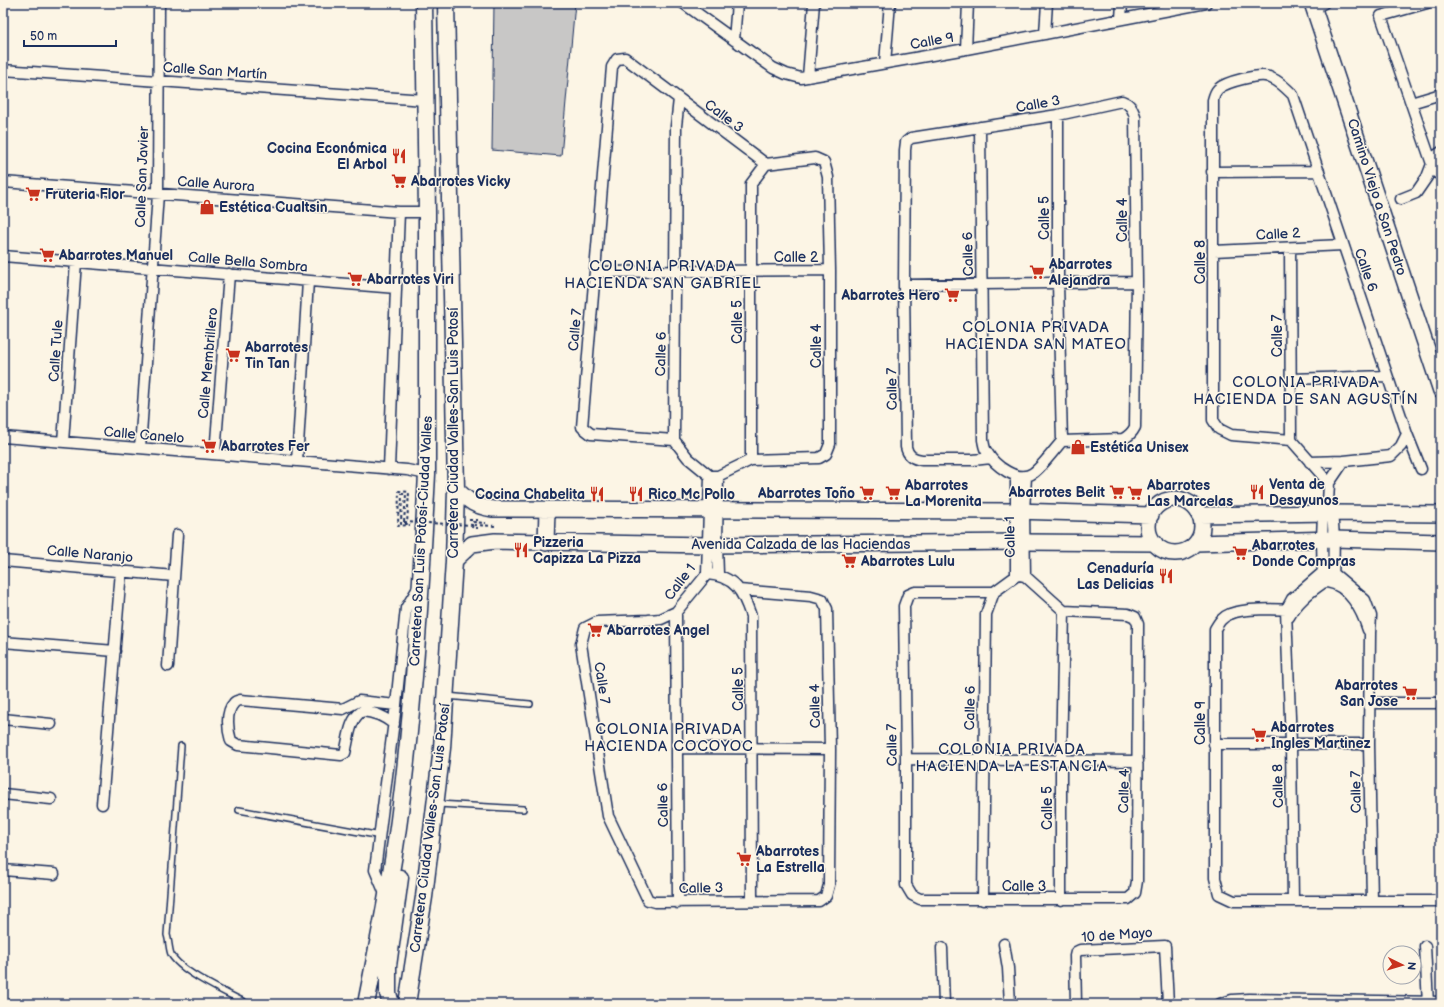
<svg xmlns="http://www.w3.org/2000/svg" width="1444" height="1007" font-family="'Balsamiq Sans',sans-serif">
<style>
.building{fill:#c8c7c6;stroke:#1b2f5e}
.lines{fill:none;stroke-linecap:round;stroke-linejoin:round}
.lane-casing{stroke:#1b2f5e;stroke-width:8}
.street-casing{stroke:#1b2f5e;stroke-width:13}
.secondary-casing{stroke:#1b2f5e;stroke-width:18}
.primary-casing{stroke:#1b2f5e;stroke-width:19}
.path{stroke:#1b2f5e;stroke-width:2;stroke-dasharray:3 3;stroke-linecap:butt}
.lane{stroke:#fcf5e5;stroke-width:5}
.street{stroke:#fcf5e5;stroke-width:10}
.secondary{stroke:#fcf5e5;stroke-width:15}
.primary{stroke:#fcf5e5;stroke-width:16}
.path-bridge{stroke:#1b2f5e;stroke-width:2;stroke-dasharray:3 3;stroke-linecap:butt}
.labels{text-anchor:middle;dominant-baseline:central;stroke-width:3;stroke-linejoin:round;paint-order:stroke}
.street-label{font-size:14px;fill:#1b2f5e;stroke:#fcf5e5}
.poi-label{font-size:14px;font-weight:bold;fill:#1b2f5e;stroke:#fcf5e5;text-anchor:start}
.neighbourhood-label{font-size:15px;letter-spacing:1px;fill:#1b2f5e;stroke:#fcf5e5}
</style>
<rect width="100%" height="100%" fill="#fcf5e5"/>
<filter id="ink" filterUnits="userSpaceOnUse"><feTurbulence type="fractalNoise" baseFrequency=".025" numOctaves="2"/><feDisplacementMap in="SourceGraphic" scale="8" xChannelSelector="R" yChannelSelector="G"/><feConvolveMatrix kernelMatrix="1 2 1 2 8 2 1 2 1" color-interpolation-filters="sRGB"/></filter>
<g filter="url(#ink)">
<path class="building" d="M494,3H575L561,156L492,150Z"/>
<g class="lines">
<g class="lane-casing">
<path id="lane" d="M447,696L530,704
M181,746L167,935C169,941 169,949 171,954C180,972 229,994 248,1004
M438,804L523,809
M239,810L381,836"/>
</g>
<g class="street-casing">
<path id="street" d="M683,3L773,68L786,74L801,78L966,49L1206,3
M1314,8L1324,3
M1121,19L1122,3
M1045,34L1047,3
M734,40L737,3
M966,49L968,3
M625,58L766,164L815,158L824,162L828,177L830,270V444L826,454L819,458L751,460L718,476H710L688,458L674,440L591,434L582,427L612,67L617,59Z
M885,63L890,3
M3,70L425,100
M808,77L814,3
M1411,103L1441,94
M1058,115V283L1062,441
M980,127L983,440C984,444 984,449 987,452C994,465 1018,484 1033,473C1041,468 1055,449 1062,441
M1441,152L1434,157L1432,164L1436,172L1441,176
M1212,172L1319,171
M3,182L399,212H427
M1401,199L1416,193L1427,177L1432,164L1381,16L1427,3
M1290,248L1291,440L1329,483
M1214,251L1343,245
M3,256L396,288
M595,272L830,270
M904,285L1137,282
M1291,379L1387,376
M3,437L407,470L427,474
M674,440L676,126L679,99
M1291,440L1231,435L1219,429L1213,420V100C1214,96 1216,91 1218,89C1225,82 1260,73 1269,77C1279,81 1285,87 1293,95L1407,434L1421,469
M63,442L76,262
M140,448L158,194L159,3
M215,454L229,274
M991,458L973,460H922C913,459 908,456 906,447L904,285L905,150L906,142L911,138L1058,115L1122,101C1130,104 1132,108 1135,116L1137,282L1135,427C1132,433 1129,436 1123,439L1062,441
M751,460V184L766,164
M297,461L308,281
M1310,462L1344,461L1391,456L1401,446L1407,434
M389,469L399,212
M710,476L707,574L676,612L661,619L648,620L597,622L585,628L581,644L608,816L648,900L655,902L819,901L826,896L829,885L830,749L827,609L822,599L811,596L739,590
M1330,509C1336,521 1333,568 1333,583
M3,561L174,576
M707,574C735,576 743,592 751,616L752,901
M718,574L717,545L718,476
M1016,576V476
M1025,576L1024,511L1026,477
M1327,582C1349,585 1362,611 1368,630
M1323,583L1322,539L1323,513L1328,503L1329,483L1344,461
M994,592H915L908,595L904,606L906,759V885L912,895L920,899H1128L1135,893L1137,881L1138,624L1135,617L1128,614L1064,611
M1292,610C1277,609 1243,608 1230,614C1222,617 1219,622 1215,629V878L1219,894L1234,901H1441
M676,612L678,903
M1289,617C1297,602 1310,592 1323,583
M3,642L115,651
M168,666L177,535
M1370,703H1441
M3,719L51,724
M394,724C384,716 375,712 362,711C349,720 349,738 345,753L341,755L238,745L231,741C228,731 225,712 234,703C235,701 238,701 240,700L343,709L359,701L396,705
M1214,744H1369
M677,748L830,749
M906,759L1138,761
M3,794L51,799
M102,804L121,571
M3,870L54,874
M386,896L375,870L396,705L406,608L418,588
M983,900L986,614L994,592L1016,576L1020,575L1025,576L1064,611L1061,760V900
M1293,901L1291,744L1286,610L1292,599L1322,573H1333L1365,600L1371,616L1370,633L1369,744L1372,901
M1004,944L1008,968L1010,1004
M1425,946L1428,1004
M942,948L944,1004
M1076,1004L1075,956L1076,952L1080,950L1165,946L1168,1004
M1220,1004L1232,1000L1249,999L1441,1002"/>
</g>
<g class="secondary-casing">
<path id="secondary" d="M1312,3L1441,391
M456,489C470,502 474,506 493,509L1015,511L1151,515
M1148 526a27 27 0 1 1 54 0a27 27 0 1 1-54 0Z
M1199,515L1332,513L1441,514
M546,543L547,510
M1196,543L1333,539L1441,542
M454,561L472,544L495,541L707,545L1024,542L1155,543"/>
</g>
<g class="primary-casing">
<path id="primary" d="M366,1004C378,943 391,882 399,820C414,705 421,589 427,474V212L424,3
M391,1004L388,993V966L400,878
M407,1004L424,897L442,748L454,561L456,489L446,3"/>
</g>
<path class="path" d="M469,520H478
M404,522L406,494H402L401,524H407L409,492L399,491L398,526L410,525
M474,525L495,526
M478,528H472L473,522L486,523"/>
<use href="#lane" class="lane"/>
<use href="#street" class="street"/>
<use href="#secondary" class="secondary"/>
<use href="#primary" class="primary"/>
<path class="path-bridge" d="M404,522L474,525"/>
</g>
</g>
<defs>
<g id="restaurant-bare" transform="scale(1.2)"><path d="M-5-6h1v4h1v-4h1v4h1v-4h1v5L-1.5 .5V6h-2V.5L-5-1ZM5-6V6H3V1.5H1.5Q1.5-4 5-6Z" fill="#c8321e" stroke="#fcf5e5" stroke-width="2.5" paint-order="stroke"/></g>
<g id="supermarket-bare" transform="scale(1.2)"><path d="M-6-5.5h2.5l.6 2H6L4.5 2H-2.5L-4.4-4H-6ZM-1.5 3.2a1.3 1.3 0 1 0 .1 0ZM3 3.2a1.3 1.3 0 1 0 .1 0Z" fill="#c8321e" stroke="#fcf5e5" stroke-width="2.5" paint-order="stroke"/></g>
<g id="shop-bare" transform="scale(1.2)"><path d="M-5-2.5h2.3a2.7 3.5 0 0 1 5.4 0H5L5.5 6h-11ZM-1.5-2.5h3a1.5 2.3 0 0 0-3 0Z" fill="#c8321e" stroke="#fcf5e5" stroke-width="2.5" paint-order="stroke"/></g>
</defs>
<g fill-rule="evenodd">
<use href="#restaurant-bare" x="399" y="156"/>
<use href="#supermarket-bare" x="399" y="181"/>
<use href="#supermarket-bare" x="33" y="194"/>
<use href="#shop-bare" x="207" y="207"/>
<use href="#supermarket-bare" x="47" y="255"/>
<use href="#supermarket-bare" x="1037" y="272"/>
<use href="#supermarket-bare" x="355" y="279"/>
<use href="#supermarket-bare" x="952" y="295"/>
<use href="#supermarket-bare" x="233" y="355"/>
<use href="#supermarket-bare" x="209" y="446"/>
<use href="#shop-bare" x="1078" y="447"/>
<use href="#supermarket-bare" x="1117" y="492"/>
<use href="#restaurant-bare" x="1257" y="492"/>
<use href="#supermarket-bare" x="867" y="493"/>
<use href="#supermarket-bare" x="893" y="493"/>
<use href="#supermarket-bare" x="1135" y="493"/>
<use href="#restaurant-bare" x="597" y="494"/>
<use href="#restaurant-bare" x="636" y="494"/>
<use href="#restaurant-bare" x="521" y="550"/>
<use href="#supermarket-bare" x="1240" y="553"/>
<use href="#supermarket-bare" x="849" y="561"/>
<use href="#restaurant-bare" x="1166" y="576"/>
<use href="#supermarket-bare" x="595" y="630"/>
<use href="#supermarket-bare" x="1410" y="693"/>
<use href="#supermarket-bare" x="1259" y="735"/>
<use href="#supermarket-bare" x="744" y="859"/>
</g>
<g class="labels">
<g class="street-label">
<text transform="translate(932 41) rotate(-10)">Calle 9</text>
<text transform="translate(215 71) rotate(4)">Calle San Martín</text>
<text transform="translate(1038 104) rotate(-10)">Calle 3</text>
<text transform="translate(724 116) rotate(37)">Calle 3</text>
<text transform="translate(142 177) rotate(-88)">Calle San Javier</text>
<text transform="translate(216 184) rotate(4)">Calle Aurora</text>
<text transform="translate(1377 197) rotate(72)">Camino Viejo a San Pedro</text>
<text transform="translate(1044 218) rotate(-90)">Calle 5</text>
<text transform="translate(1122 220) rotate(-90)">Calle 4</text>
<text transform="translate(1278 234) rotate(-3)">Calle 2</text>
<text transform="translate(968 254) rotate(-91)">Calle 6</text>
<text x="796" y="257">Calle 2</text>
<text transform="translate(248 262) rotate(5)">Calle Bella Sombra</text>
<text transform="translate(1200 262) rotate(-90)">Calle 8</text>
<text transform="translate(1366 270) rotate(71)">Calle 6</text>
<text transform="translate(737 322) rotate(-90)">Calle 5</text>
<text transform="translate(575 330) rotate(-85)">Calle 7</text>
<text transform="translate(1277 336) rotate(-90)">Calle 7</text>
<text transform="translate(816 346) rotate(-90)">Calle 4</text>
<text transform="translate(56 351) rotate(-86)">Calle Tule</text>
<text transform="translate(661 354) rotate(-89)">Calle 6</text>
<text transform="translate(208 363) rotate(-85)">Calle Membrillero</text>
<text transform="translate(892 389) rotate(-91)">Calle 7</text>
<text transform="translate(453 433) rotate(-90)">Carretera Ciudad Valles-San Luis Potosí</text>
<text transform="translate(144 435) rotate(5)">Calle Canelo</text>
<text transform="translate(1010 537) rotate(-91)">Calle 1</text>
<text transform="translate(421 541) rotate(-87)">Carretera San Luis Potosí-Ciudad Valles</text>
<text x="801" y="544">Avenida Calzada de las Haciendas</text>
<text transform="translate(90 554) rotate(5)">Calle Naranjo</text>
<text transform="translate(680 582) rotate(-53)">Calle 1</text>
<text transform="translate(602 683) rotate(81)">Calle 7</text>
<text transform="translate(738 689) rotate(-90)">Calle 5</text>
<text transform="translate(815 706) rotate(-91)">Calle 4</text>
<text transform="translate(970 708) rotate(-89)">Calle 6</text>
<text transform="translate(1200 723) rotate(-90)">Calle 9</text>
<text transform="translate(892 745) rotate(-91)">Calle 7</text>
<text transform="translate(1278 786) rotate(-91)">Calle 8</text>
<text transform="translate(1124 791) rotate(-89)">Calle 4</text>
<text transform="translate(1356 792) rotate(-91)">Calle 7</text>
<text transform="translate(663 805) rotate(-91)">Calle 6</text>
<text transform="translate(1047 808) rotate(-90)">Calle 5</text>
<text transform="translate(430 828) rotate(-83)">Carretera Ciudad Valles-San Luis Potosí</text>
<text x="1024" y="886">Calle 3</text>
<text transform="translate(701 888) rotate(-1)">Calle 3</text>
<text transform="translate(1117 935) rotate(-4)">10 de Mayo</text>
</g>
<g class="poi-label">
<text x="387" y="148" text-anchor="end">Cocina Económica<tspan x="387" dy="16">El Arbol</tspan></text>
<text x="411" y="181">Abarrotes Vicky</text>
<text x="45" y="194">Fruteria Flor</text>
<text x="219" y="207">Estética Cualtsin</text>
<text x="59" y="255">Abarrotes Manuel</text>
<text x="1049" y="264">Abarrotes<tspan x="1049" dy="16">Alejandra</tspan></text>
<text x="367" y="279">Abarrotes Viri</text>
<text x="940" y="295" text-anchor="end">Abarrotes Hero</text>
<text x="245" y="347">Abarrotes<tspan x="245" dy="16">Tin Tan</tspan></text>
<text x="221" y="446">Abarrotes Fer</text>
<text x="1090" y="447">Estética Unisex</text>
<text x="1269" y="484">Venta de<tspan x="1269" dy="16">Desayunos</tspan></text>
<text x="905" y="485">Abarrotes<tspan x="905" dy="16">La Morenita</tspan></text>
<text x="1147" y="485">Abarrotes<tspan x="1147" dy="16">Las Marcelas</tspan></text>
<text x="1105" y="492" text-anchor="end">Abarrotes Belit</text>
<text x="855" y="493" text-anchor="end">Abarrotes Toño</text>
<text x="585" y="494" text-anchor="end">Cocina Chabelita</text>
<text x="648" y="494">Rico Mc Pollo</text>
<text x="533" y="542">Pizzeria<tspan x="533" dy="16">Capizza La Pizza</tspan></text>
<text x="1252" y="545">Abarrotes<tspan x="1252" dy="16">Donde Compras</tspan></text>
<text x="861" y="561">Abarrotes Lulu</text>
<text x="1154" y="568" text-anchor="end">Cenaduría<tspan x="1154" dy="16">Las Delicias</tspan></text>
<text x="607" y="630">Abarrotes Angel</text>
<text x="1398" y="685" text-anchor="end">Abarrotes<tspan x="1398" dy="16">San Jose</tspan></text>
<text x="1271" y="727">Abarrotes<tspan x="1271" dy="16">Ingles Martinez</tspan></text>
<text x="756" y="851">Abarrotes<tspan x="756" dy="16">La Estrella</tspan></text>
</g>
<g class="neighbourhood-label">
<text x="663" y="266">COLONIA PRIVADA<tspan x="663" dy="17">HACIENDA SAN GABRIEL</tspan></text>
<text x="1036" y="327">COLONIA PRIVADA<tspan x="1036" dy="17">HACIENDA SAN MATEO</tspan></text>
<text x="1306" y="382">COLONIA PRIVADA<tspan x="1306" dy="17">HACIENDA DE SAN AGUSTÍN</tspan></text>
<text x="669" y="729">COLONIA PRIVADA<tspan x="669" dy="17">HACIENDA COCOYOC</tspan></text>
<text x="1012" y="749">COLONIA PRIVADA<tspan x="1012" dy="17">HACIENDA LA ESTANCIA</tspan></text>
</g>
</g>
<rect width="1444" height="1007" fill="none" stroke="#fcf5e5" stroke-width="16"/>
<rect x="8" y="8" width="1428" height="991" fill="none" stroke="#1b2f5e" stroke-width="1.5" filter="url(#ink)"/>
<g transform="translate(1402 965) rotate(95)"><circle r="19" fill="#fcf5e5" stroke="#a2a6af"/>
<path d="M0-3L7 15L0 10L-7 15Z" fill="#c8321e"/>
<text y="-6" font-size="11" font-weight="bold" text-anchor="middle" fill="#1b2f5e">N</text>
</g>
<path d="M24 40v6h92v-6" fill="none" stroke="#1b2f5e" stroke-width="2"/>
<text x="30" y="40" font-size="12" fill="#1b2f5e" stroke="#fcf5e5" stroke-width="3" paint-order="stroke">50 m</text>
</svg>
